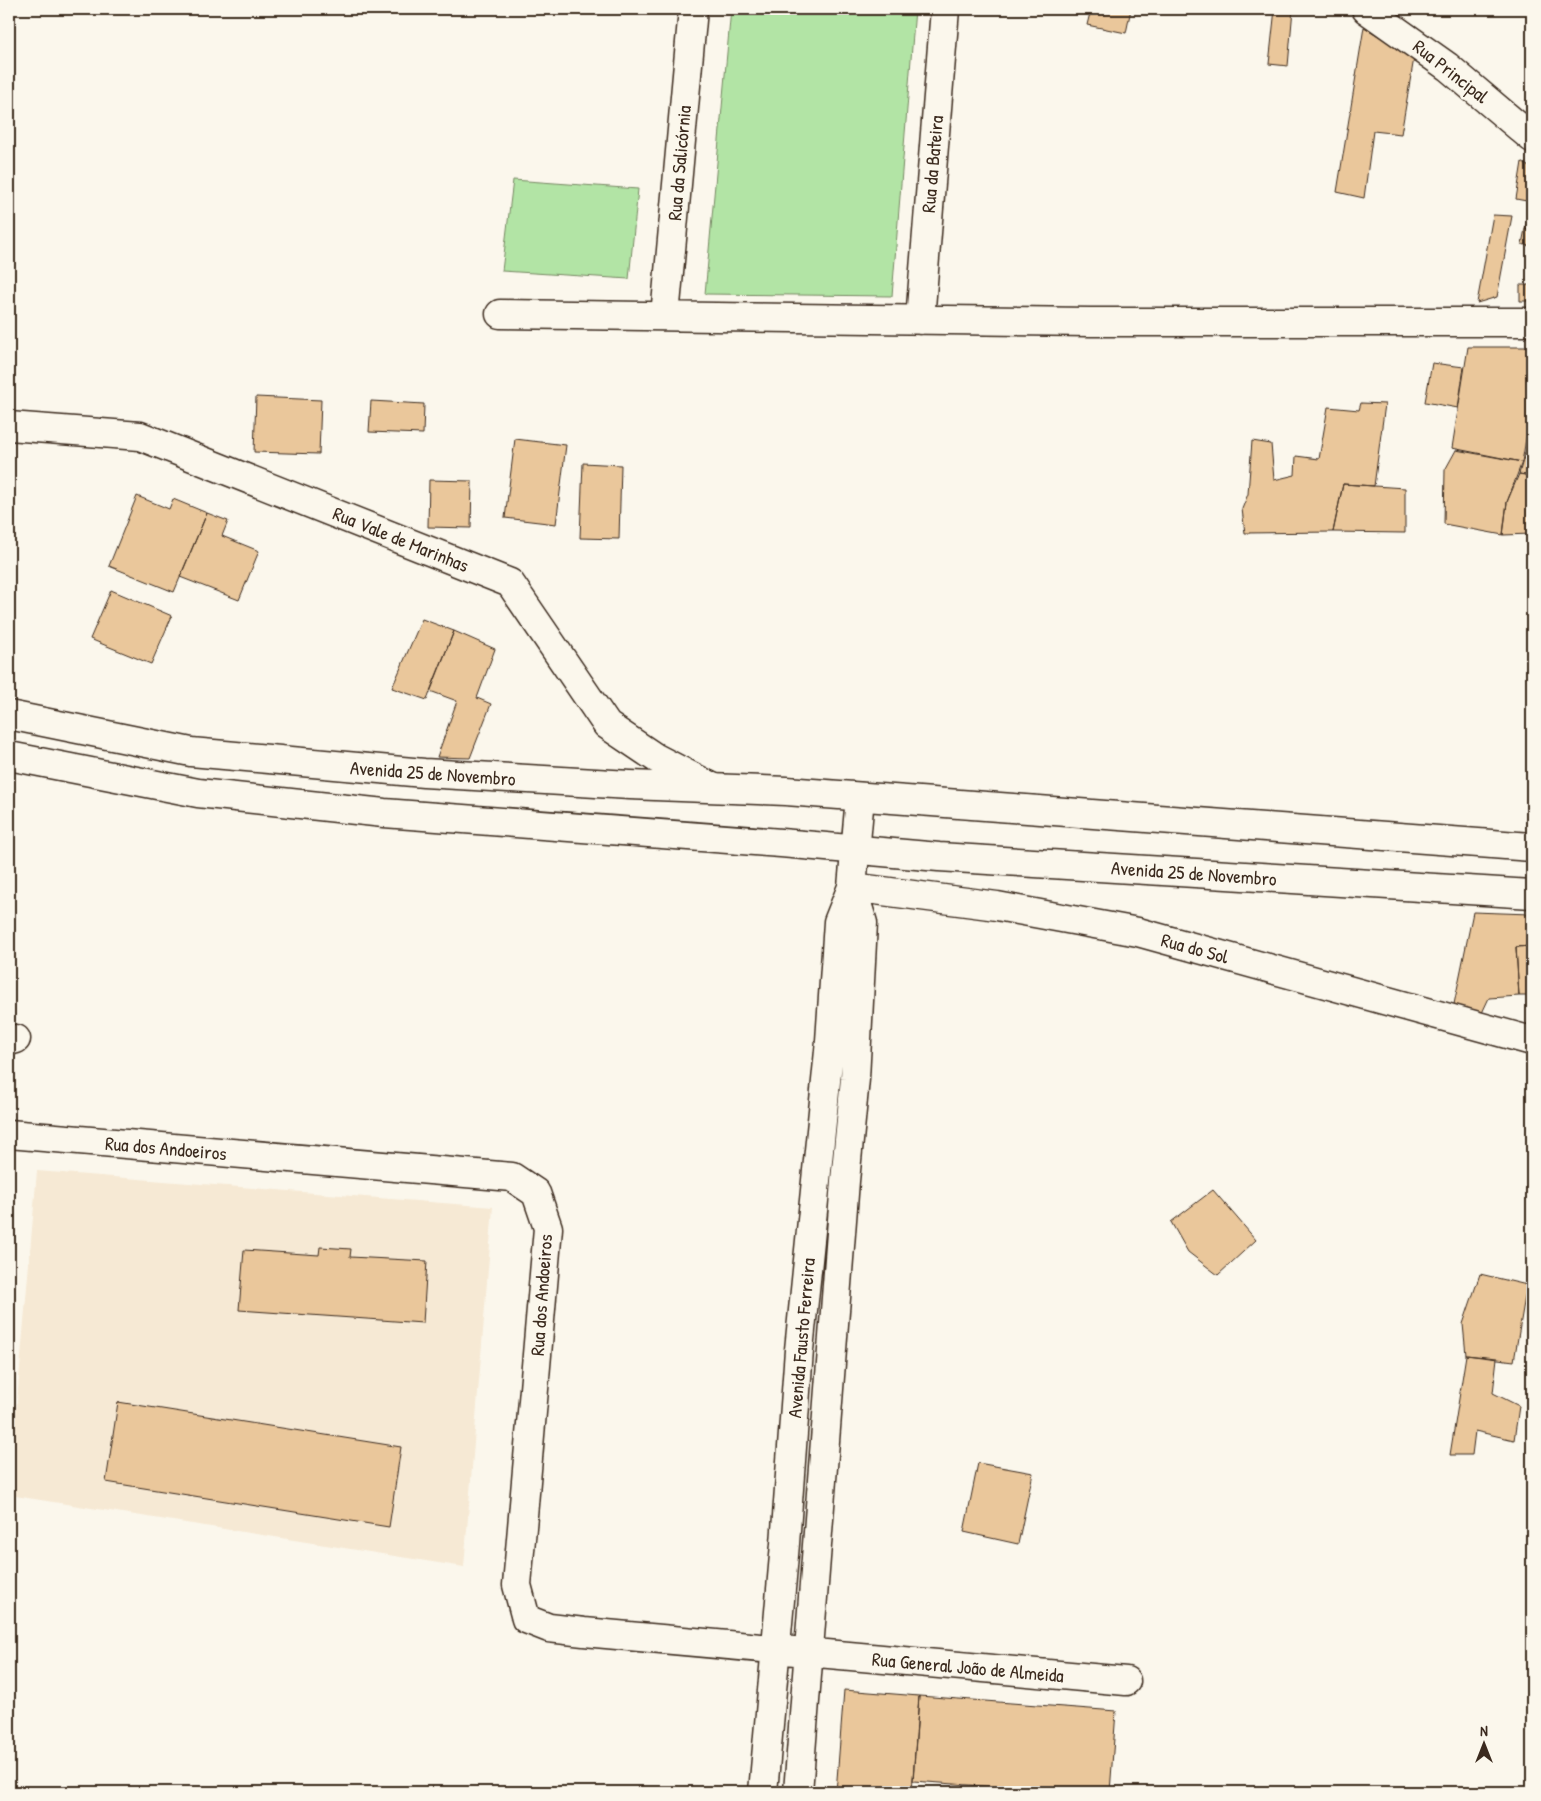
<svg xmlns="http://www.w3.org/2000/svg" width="1541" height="1801" font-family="'Patrick Hand',sans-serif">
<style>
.built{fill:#f6e9d4}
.green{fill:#b2e4a5;stroke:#768762}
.building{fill:#eac79b;stroke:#3b2a1e}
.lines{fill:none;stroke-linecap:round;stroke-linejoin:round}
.street-casing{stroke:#3b2a1e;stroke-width:31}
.secondary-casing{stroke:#3b2a1e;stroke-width:31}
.street{stroke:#fbf7ec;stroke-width:28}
.secondary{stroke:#fbf7ec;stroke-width:28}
.labels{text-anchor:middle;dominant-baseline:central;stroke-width:5;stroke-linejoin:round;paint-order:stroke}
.street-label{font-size:19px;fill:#3b2a1e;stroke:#fbf7ec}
</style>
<rect width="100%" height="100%" fill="#fbf7ec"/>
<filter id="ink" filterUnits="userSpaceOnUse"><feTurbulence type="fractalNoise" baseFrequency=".02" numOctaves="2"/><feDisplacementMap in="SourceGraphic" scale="10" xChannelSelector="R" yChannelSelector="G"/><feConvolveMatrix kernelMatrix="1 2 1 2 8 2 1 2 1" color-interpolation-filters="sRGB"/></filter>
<g filter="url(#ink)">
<path class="built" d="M37,1171L493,1207L464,1567L9,1495Z"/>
<path class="green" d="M731,9H915L892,296L705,294Z
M513,180L638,189L629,279L502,271Z"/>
<path class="building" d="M1091,9H1131L1126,33L1087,25Z
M1275,9H1293L1288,66L1269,64Z
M1364,27L1414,58L1401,134L1373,131L1364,198L1337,192Z
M1522,162L1532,169V202L1516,199Z
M1532,202V230L1525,229Z
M1493,215L1512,216L1497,297L1477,303Z
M1525,229L1532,230V247L1522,244Z
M1520,285H1532V301H1520Z
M1468,347H1532V404L1522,462L1452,448Z
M1432,363L1464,367L1458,408L1425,402Z
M256,397L321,400L319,454L254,452Z
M371,401L424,404L423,434L369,432Z
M1361,403L1385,404L1374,486L1343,484L1333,532L1245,533L1242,509L1248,494L1252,441L1271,444L1274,480L1295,475L1296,456L1319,459L1328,407L1359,410Z
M1531,432H1532V476L1519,474Z
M515,439L566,445L556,524L505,518Z
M1456,450L1522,462L1507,502L1503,535L1444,524L1445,470Z
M583,463L621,465L619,539L580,538Z
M1519,474L1532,476V534L1503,535L1507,502Z
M429,480L472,481L471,528L428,527Z
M1343,484L1405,488V533L1333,532Z
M137,496L169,509L173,499L207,513L174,592L109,566Z
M207,513L228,521L222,536L259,551L239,600L180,577Z
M111,590L172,616L151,664L90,639Z
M422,619L454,631L427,700L392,688Z
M454,631L495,649L477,698L491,704L470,758L437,757L457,701L430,691Z
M1473,912L1530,914L1531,946L1516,947L1519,996L1489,998L1481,1015L1453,1009Z
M1531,946L1532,996H1519L1516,947Z
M1213,1190L1256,1240L1218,1275L1188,1252L1171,1222Z
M320,1247L351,1249L350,1257L427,1261L423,1323L239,1310L244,1250L319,1255Z
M1480,1274L1527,1285L1514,1361L1466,1355L1463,1324Z
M1466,1355L1497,1358L1493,1393L1519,1406L1514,1440L1475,1431L1472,1455H1450Z
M118,1402L401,1447L389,1527L106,1482Z
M978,1463L1033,1473L1018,1544L964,1532Z
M844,1690L919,1696L912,1792H836Z
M919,1696L1116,1711L1110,1792H1065L913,1781Z"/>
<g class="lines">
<g class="street-casing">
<path id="street" d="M1366,9L1448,67L1532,138
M500,314L1090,322H1532
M665,316L693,9
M920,320L945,9
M9,426L140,436L510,583L607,725L656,758L712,787
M852,887L997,906L1138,932L1532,1041
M9,1041L16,1039
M9,1134L512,1177L536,1193L548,1228L517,1585L526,1619L549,1628L584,1632L1126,1681
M763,1792L785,1544L799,1350L830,1041L838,922L852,887L860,797
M798,1792L845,1181L855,1079L863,923L852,887"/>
</g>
<g class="secondary-casing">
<path id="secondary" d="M9,715L191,752L424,773L630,785L786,791L1532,847
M9,756L198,793L384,813L781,843L939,857L1532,894"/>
</g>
<use href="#street" class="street"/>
<use href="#secondary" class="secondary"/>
</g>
</g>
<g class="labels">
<g class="street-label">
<text transform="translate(1451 71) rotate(38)">Rua Principal</text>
<text transform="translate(679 163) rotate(-85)">Rua da Salicórnia</text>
<text transform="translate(932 164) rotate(-85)">Rua da Bateira</text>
<text transform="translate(401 539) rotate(22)">Rua Vale de Marinhas</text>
<text transform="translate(433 773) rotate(4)">Avenida 25 de Novembro</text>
<text transform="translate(1194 873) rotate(4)">Avenida 25 de Novembro</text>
<text transform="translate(1195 948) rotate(15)">Rua do Sol</text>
<text transform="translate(166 1148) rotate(5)">Rua dos Andoeiros</text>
<text transform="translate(541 1295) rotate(-86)">Rua dos Andoeiros</text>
<text transform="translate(801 1338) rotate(-85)">Avenida Fausto Ferreira</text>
<text transform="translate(968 1667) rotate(5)">Rua General João de Almeida</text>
</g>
</g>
<rect width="1541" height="1801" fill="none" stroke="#fbf7ec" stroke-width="30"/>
<rect x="15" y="15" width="1511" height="1771" fill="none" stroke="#3b2a1e" stroke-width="2" filter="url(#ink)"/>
<g transform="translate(1484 1744)" stroke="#fbf7ec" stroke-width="4" paint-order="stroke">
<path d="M0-4L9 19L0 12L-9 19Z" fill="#3b2a1e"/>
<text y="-8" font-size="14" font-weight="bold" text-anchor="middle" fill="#3b2a1e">N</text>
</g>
</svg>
